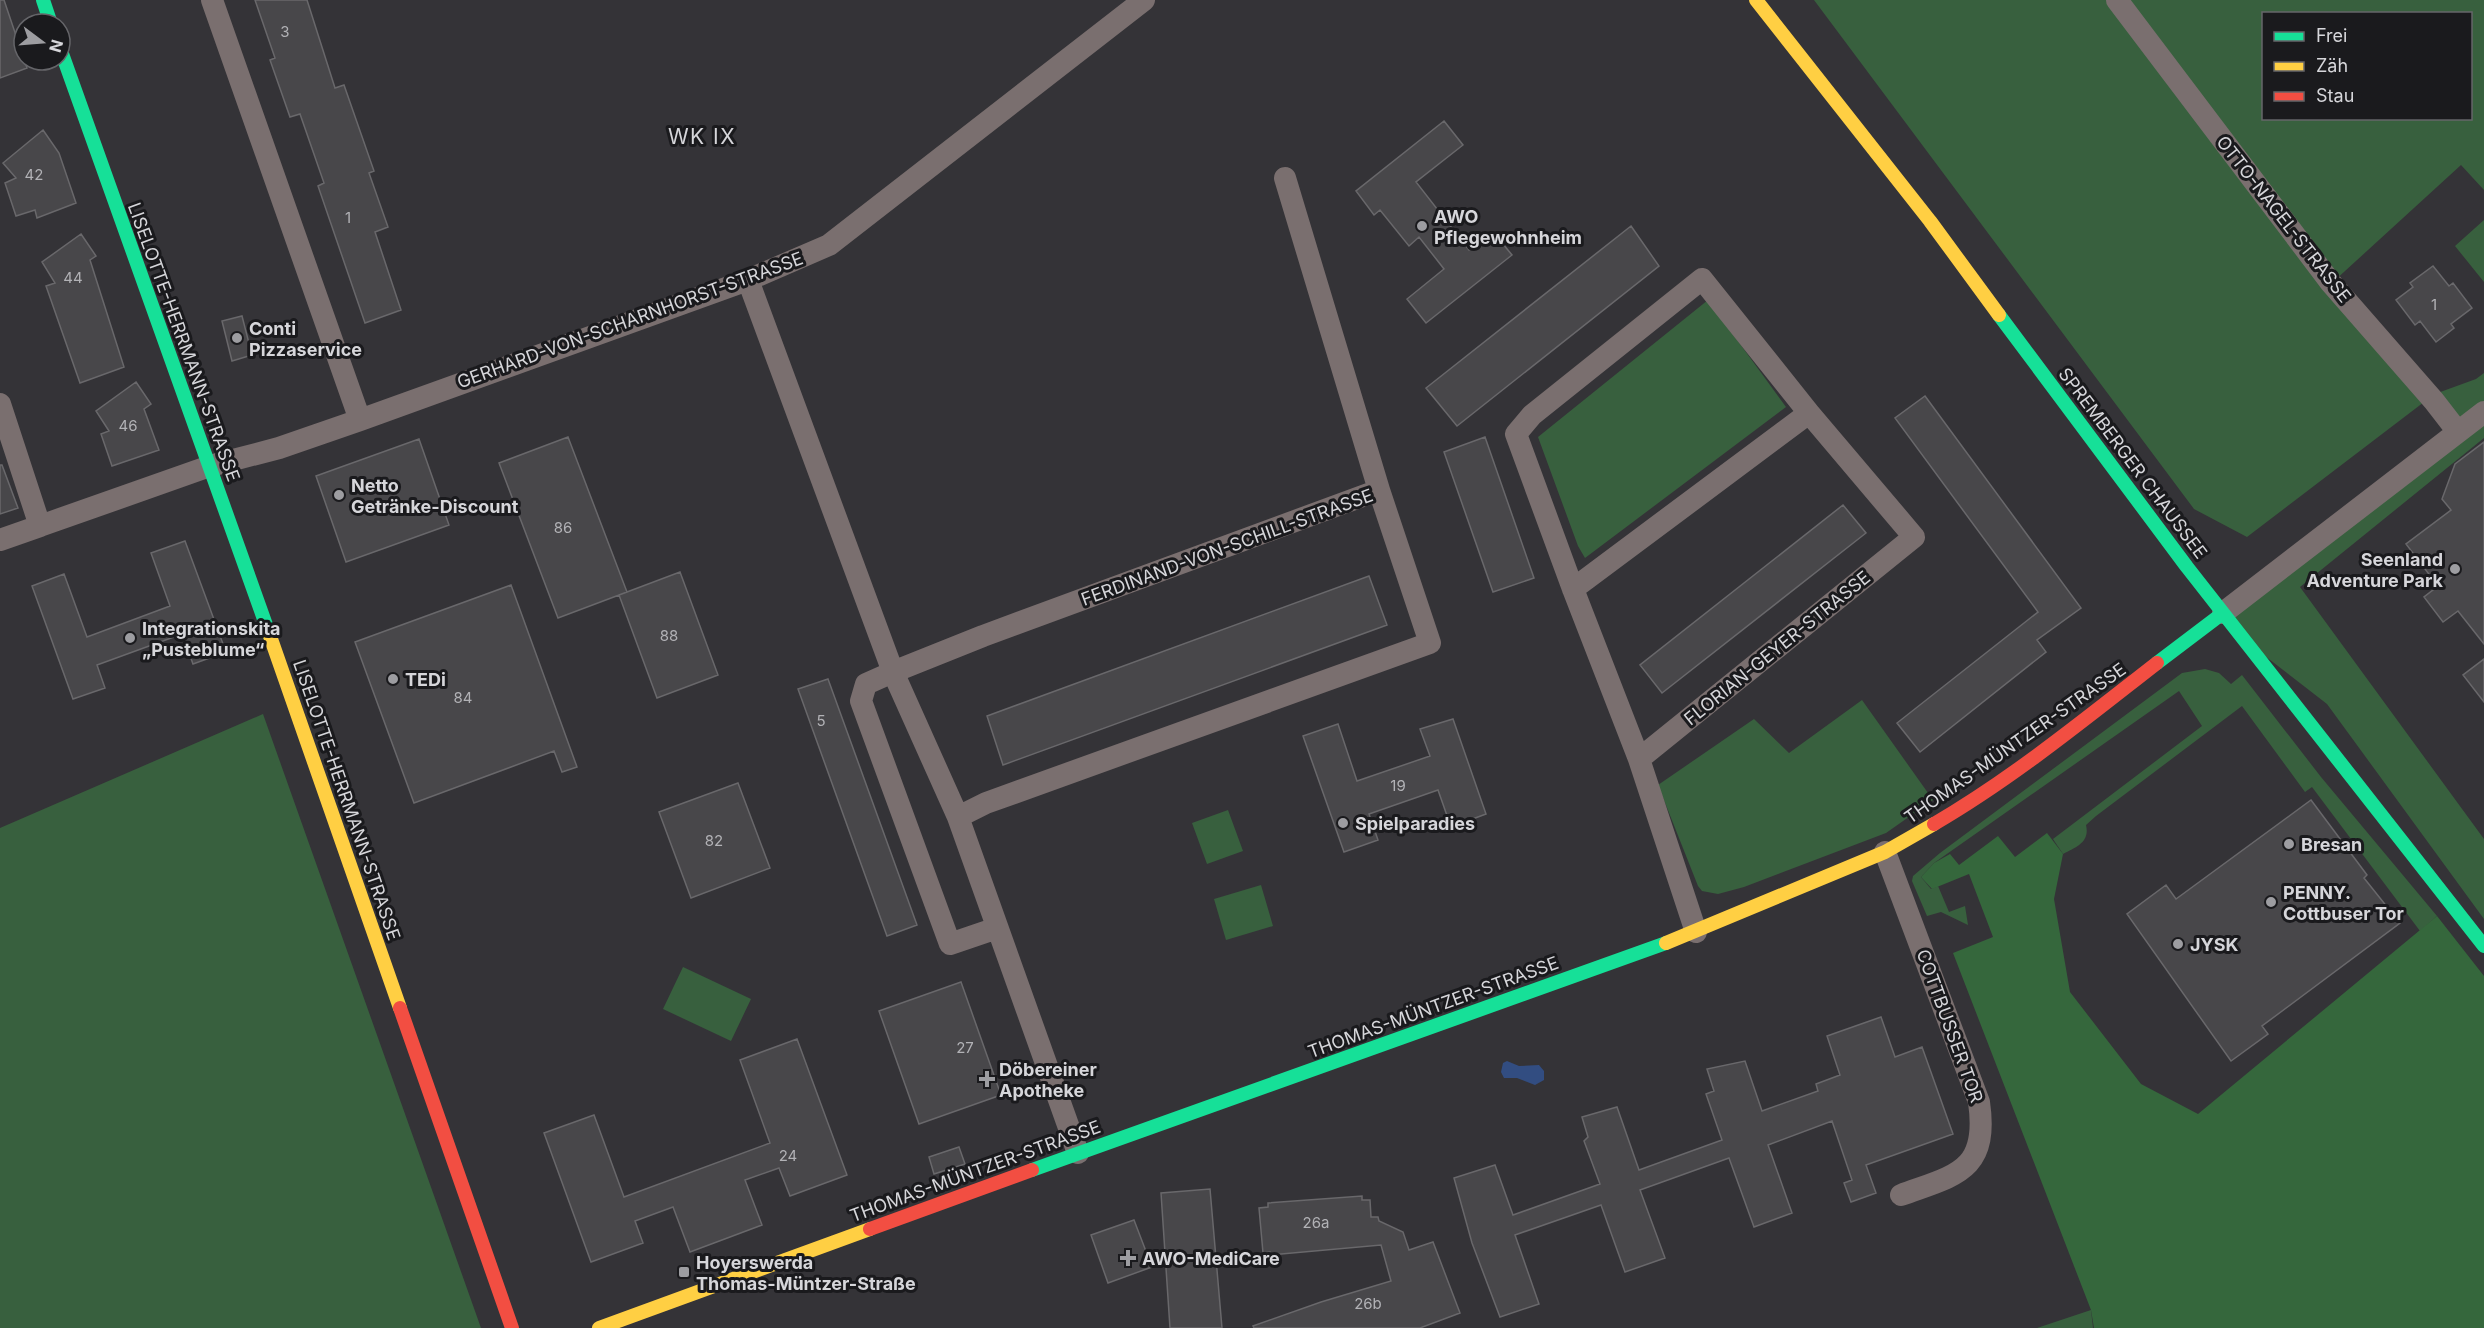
<svg xmlns="http://www.w3.org/2000/svg" width="2484" height="1328" font-family="Inter,sans-serif">
<style>
.green{fill:#38603e;fill-rule:evenodd}
.forest{fill:#35673c}
.water{fill:#324d81}
.building{fill:#48474a;stroke:#69686b;stroke-width:1.5}
.lines{fill:none;stroke-linecap:round;stroke-linejoin:round}
.street{stroke:#7a6f6f;stroke-width:22}
.fast{stroke:#16e098;stroke-width:14}
.slow{stroke:#ffcf43;stroke-width:14}
.jam{stroke:#f24e42;stroke-width:14}
.poi-dot{fill:#9d9da1;stroke:#1a1a1d;stroke-width:2}
.labels{text-anchor:middle;dominant-baseline:central;stroke-width:6;stroke-linejoin:round;paint-order:stroke}
.number-label{font-size:15px;fill:#b2b2b6}
.poi-label{font-size:18px;font-weight:bold;fill:#d6d6da;stroke:#1a1a1d;text-anchor:start}
.street-label{font-size:18px;fill:#d6d6da;stroke:#1a1a1d}
.quarter-label{font-size:21px;letter-spacing:1.5px;fill:#d6d6da;stroke:#1a1a1d}
</style>
<rect width="100%" height="100%" fill="#343337"/>
<path class="green" d="M1814,0H2114L2428,399L2247,537L2194,509Z
M2120,0H2484V190L2461,165L2333,282ZM2264,14H2470V118H2264Z
M2484,220V282L2455,246Z
M1708,300L1786,407L1585,558L1578,546L1538,437Z
M2484,373V410L2459,430L2432,395L2476,379Z
M2484,415V438L2300,587L2484,839V919L2327,704L2252,646L2227,613Z
M2205,669L2219,673L2231,684L2242,675L2321,777L2437,916L2420,931L2312,787L2305,792L2242,706L2096,816L2086,825C2090,842 2077,847 2063,854L2053,839L2202,726L2179,691L1934,863L1921,877L1931,889L1938,886L1949,912L1965,906L1968,925L1941,912L1927,916L1912,881L1913,876L1940,853L2182,673Z
M1862,700L1933,800L1886,833L1744,887L1718,894L1702,891L1698,886L1658,785L1754,719L1789,753Z
M263,714L481,1328H0V828Z
M1228,810L1243,851L1207,864L1192,823Z
M1261,885L1273,926L1226,940L1214,899Z
M683,967L751,999L731,1041L663,1009Z
M2091,1310L2093,1328H2037Z"/>
<path class="forest" d="M2047,833L2063,854L2054,899L2070,992L2141,1084L2198,1114L2437,916L2484,976V1328H2094L2091,1310L1953,953L1993,937L1969,874L1932,889L1921,877L1934,863L1950,854L1959,865L1998,836L2015,857Z"/>
<path class="water" d="M1507,1061L1519,1066L1539,1065L1544,1071V1080L1535,1085L1517,1078H1504L1501,1072L1503,1063Z"/>
<path class="building" d="M0,0H4L27,68L0,78Z
M255,0H307L335,88L344,85L374,171L369,173L388,227L375,232L401,310L365,323L318,186L324,183L300,114L290,117L270,60L275,58Z
M1444,121L1463,145L1416,182L1469,250L1493,232L1512,255L1426,323L1407,299L1444,269L1419,237L1409,246L1380,210L1374,215L1356,191Z
M43,130L59,153L76,203L37,218L35,210L16,216L5,183L16,178L3,163Z
M1631,226L1659,266L1457,426L1426,388Z
M81,234L96,256L90,260L124,367L80,383L46,286L55,283L42,262Z
M2433,266L2449,286L2453,283L2472,308L2451,324L2454,328L2436,342L2420,321L2415,325L2396,300L2413,287L2410,283Z
M242,316L252,355L232,361L222,321Z
M136,382L151,404L144,409L159,450L112,466L101,434L109,431L96,411Z
M1925,396L2081,608L2037,640L2046,652L1920,752L1897,723L2038,612L1895,418Z
M568,437L627,592L558,618L499,463Z
M1485,437L1534,578L1493,592L1444,452Z
M419,439L449,525L346,562L316,476Z
M2484,442V644L2458,611L2443,622L2424,597L2438,586L2406,544L2451,510L2442,499L2455,464Z
M0,465H2L18,508L0,514Z
M1843,505L1866,533L1662,693L1640,665Z
M185,541L226,652L193,664L182,634L97,665L105,688L73,699L32,586L64,574L87,637L170,606L151,553Z
M680,572L718,675L657,698L619,595Z
M1369,576L1387,625L1003,765L987,716Z
M511,585L577,767L562,772L554,751L414,803L355,642Z
M2484,659V702L2463,675Z
M828,679L917,925L887,936L798,689Z
M1453,719L1486,814L1451,827L1438,790L1369,814L1378,840L1344,852L1303,736L1338,724L1357,781L1430,756L1420,729Z
M738,783L770,868L691,898L659,812Z
M2311,800L2367,875L2364,878L2400,923L2262,1026L2268,1034L2231,1061L2127,914L2166,885L2176,899Z
M961,982L1001,1095L919,1124L879,1011Z
M1881,1017L1895,1057L1922,1047L1953,1134L1866,1165L1876,1193L1851,1202L1844,1183L1852,1180L1832,1121L1768,1145L1792,1213L1754,1227L1729,1158L1640,1190L1665,1258L1625,1272L1601,1205L1515,1235L1539,1304L1500,1317L1472,1243L1454,1178L1495,1165L1513,1215L1600,1184L1584,1141L1588,1137L1582,1117L1617,1107L1639,1170L1722,1140L1706,1094L1714,1091L1707,1069L1745,1061L1762,1111L1818,1091L1816,1084L1840,1075L1827,1036Z
M797,1039L847,1175L790,1196L779,1168L745,1180L762,1225L690,1252L673,1207L635,1221L643,1243L591,1262L544,1133L594,1115L624,1197L770,1143L740,1060Z
M959,1147L965,1164L934,1174L929,1157Z
M1210,1189L1222,1328H1170L1161,1193Z
M1362,1196V1200H1370L1371,1217H1378L1379,1221L1403,1232L1409,1250L1433,1242L1460,1313L1420,1328H1254L1253,1326L1321,1302L1391,1281L1381,1245L1270,1255V1252L1263,1253L1259,1208L1268,1207V1203Z
M1134,1220L1152,1267L1108,1283L1091,1235Z"/>
<g class="lines">
<path class="street" d="M212,0L360,420
M2117,0L2331,283L2434,401L2458,432
M1285,178L1379,490
M748,280L893,672L958,817L1078,1153
M0,404L40,526L210,466L279,448L360,420L748,280L829,245L1144,0
M0,540L40,526
M1573,589L1809,413
M2223,613L2484,412
M1639,759L1914,537L1809,413L1702,279L1532,415L1516,434L1573,589L1639,759L1696,932
M958,817L986,803L1430,643L1379,490L983,636L893,672L866,684L861,701L950,944L997,928
M1885,852L1979,1102C1989,1172 1955,1175 1901,1195"/>
<path class="fast" d="M43,0L51,24
M60,48L270,636
M1999,315L2187,567L2484,946
M2157,663L2223,613
M1032,1170L1666,943"/>
<path class="slow" d="M1756,0L1930,221L1999,315
M270,636L400,1008
M1666,943L1885,852L1934,824
M599,1328L870,1229"/>
<path class="jam" d="M1934,824C2013,778 2085,719 2157,663
M400,1008L512,1328
M870,1229L1032,1170"/>
</g>
<g class="poi-dot">
<circle cx="1422" cy="226" r="6"/>
<circle cx="237" cy="338" r="6"/>
<circle cx="339" cy="495" r="6"/>
<circle cx="2455" cy="569" r="6"/>
<circle cx="130" cy="638" r="6"/>
<circle cx="393" cy="679" r="6"/>
<circle cx="1343" cy="823" r="6"/>
<circle cx="2289" cy="844" r="6"/>
<circle cx="2271" cy="902" r="6"/>
<circle cx="2178" cy="944" r="6"/>
<path d="M984 1070h6v6h6v6h-6v6h-6v-6h-6v-6h6z"/>
<path d="M1125 1249h6v6h6v6h-6v6h-6v-6h-6v-6h6z"/>
<rect x="678" y="1266" width="12" height="12" rx="3"/>
</g>
<g class="labels">
<g class="number-label">
<text x="285" y="31">3</text>
<text x="34" y="174">42</text>
<text x="348" y="217">1</text>
<text x="73" y="277">44</text>
<text x="2434" y="304">1</text>
<text x="128" y="425">46</text>
<text x="563" y="527">86</text>
<text x="669" y="635">88</text>
<text x="463" y="697">84</text>
<text x="821" y="720">5</text>
<text x="1398" y="785">19</text>
<text x="714" y="840">82</text>
<text x="965" y="1047">27</text>
<text x="788" y="1155">24</text>
<text x="1316" y="1222">26a</text>
<text x="1368" y="1303">26b</text>
</g>
<g class="poi-label">
<text x="1434" y="216">AWO<tspan x="1434" dy="21">Pflegewohnheim</tspan></text>
<text x="249" y="328">Conti<tspan x="249" dy="21">Pizzaservice</tspan></text>
<text x="351" y="485">Netto<tspan x="351" dy="21">Getränke-Discount</tspan></text>
<text x="2443" y="559" text-anchor="end">Seenland<tspan x="2443" dy="21">Adventure Park</tspan></text>
<text x="142" y="628">Integrationskita<tspan x="142" dy="21">„Pusteblume“</tspan></text>
<text x="405" y="679">TEDi</text>
<text x="1355" y="823">Spielparadies</text>
<text x="2301" y="844">Bresan</text>
<text x="2283" y="892">PENNY.<tspan x="2283" dy="21">Cottbuser Tor</tspan></text>
<text x="2190" y="944">JYSK</text>
<text x="999" y="1069">Döbereiner<tspan x="999" dy="21">Apotheke</tspan></text>
<text x="1142" y="1258">AWO-MediCare</text>
<text x="696" y="1262">Hoyerswerda<tspan x="696" dy="21">Thomas-Müntzer-Straße</tspan></text>
</g>
<g class="street-label">
<text transform="translate(2284 219) rotate(52)">OTTO-NAGEL-STRASSE</text>
<text transform="translate(630 320) rotate(-20)">GERHARD-VON-SCHARNHORST-STRASSE</text>
<text transform="translate(184 342) rotate(70)">LISELOTTE-HERRMANN-STRASSE</text>
<text transform="translate(2133 463) rotate(53)">SPREMBERGER CHAUSSEE</text>
<text transform="translate(1227 547) rotate(-20)">FERDINAND-VON-SCHILL-STRASSE</text>
<text transform="translate(1777 648) rotate(-39)">FLORIAN-GEYER-STRASSE</text>
<text transform="translate(2015 743) rotate(-35)">THOMAS-MÜNTZER-STRASSE</text>
<text transform="translate(347 800) rotate(71)">LISELOTTE-HERRMANN-STRASSE</text>
<text transform="translate(1433 1007) rotate(-20)">THOMAS-MÜNTZER-STRASSE</text>
<text transform="translate(1950 1026) rotate(70)">COTTBUSSER TOR</text>
<text transform="translate(975 1171) rotate(-20)">THOMAS-MÜNTZER-STRASSE</text>
</g>
<g class="quarter-label">
<text x="702" y="136">WK IX</text>
</g>
</g>
<rect x="2262" y="12" width="210" height="108" fill="#1a1a1d" stroke="#656569" stroke-width="1.5"/>
<rect x="2274" y="32" width="30" height="9" fill="#16e098" stroke="#656569" stroke-width="1.5"/>
<text x="2316" y="42" font-size="18" fill="#d6d6da">Frei</text>
<rect x="2274" y="62" width="30" height="9" fill="#ffcf43" stroke="#656569" stroke-width="1.5"/>
<text x="2316" y="72" font-size="18" fill="#d6d6da">Zäh</text>
<rect x="2274" y="92" width="30" height="9" fill="#f24e42" stroke="#656569" stroke-width="1.5"/>
<text x="2316" y="102" font-size="18" fill="#d6d6da">Stau</text>
<g transform="translate(42 42) rotate(106)"><circle r="28" fill="#1a1a1d" stroke="#656569" stroke-width="1.5"/>
<path d="M0-4.5L10 22L0 15L-10 22Z" fill="#9d9da1"/>
<text y="-9" font-size="16" font-weight="bold" text-anchor="middle" fill="#d6d6da">N</text>
</g>
</svg>
